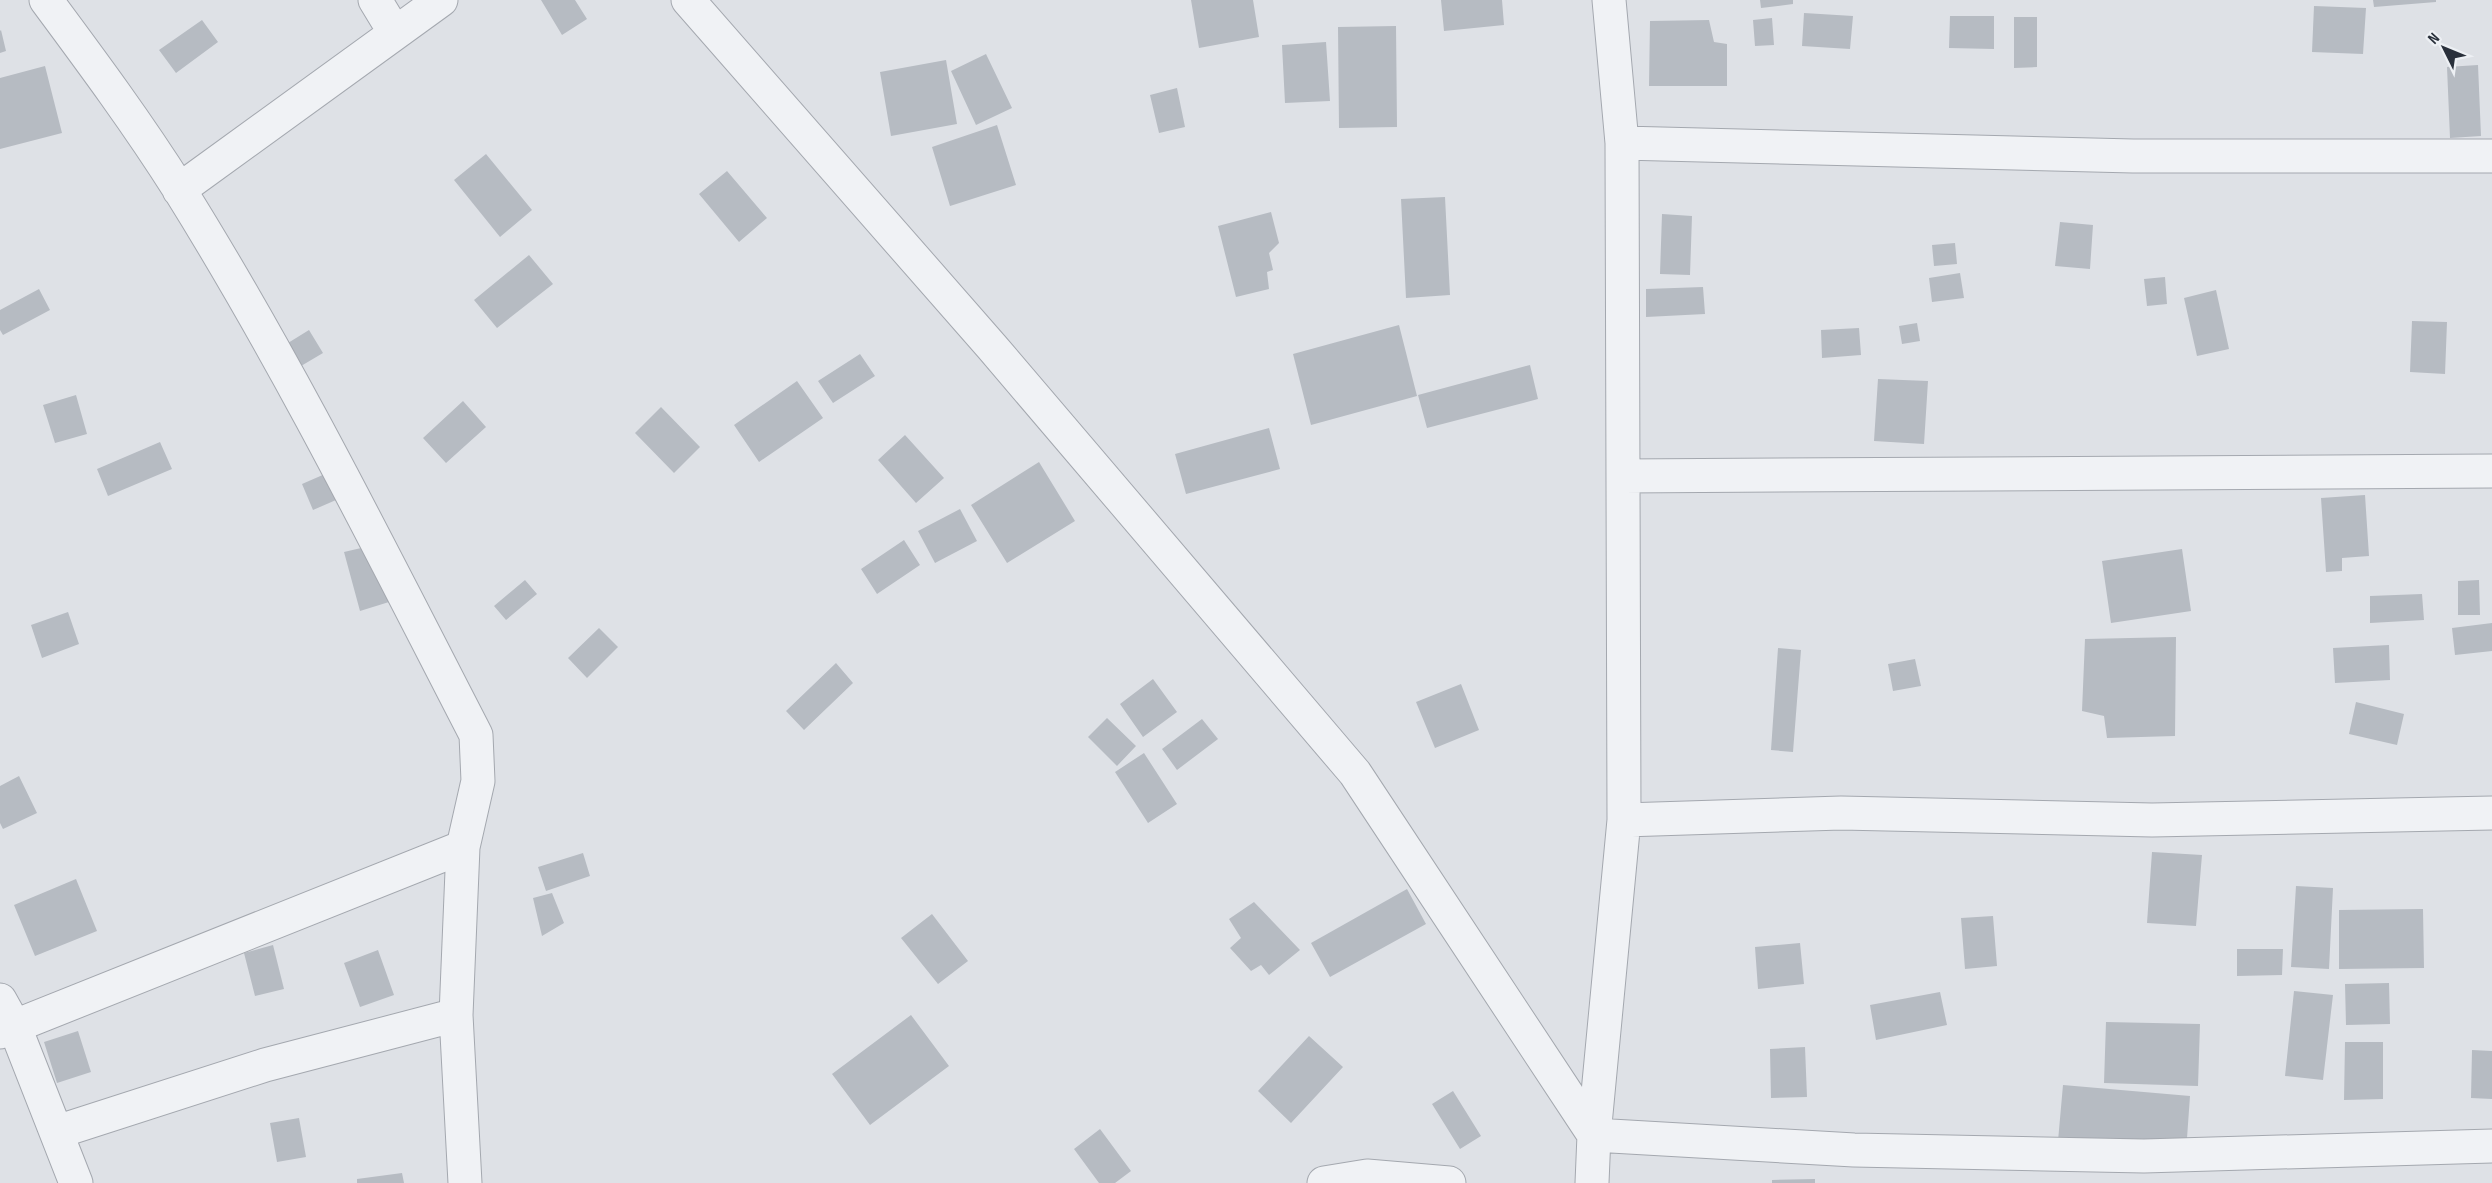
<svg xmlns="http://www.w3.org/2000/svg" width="2492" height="1183" font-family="'Sofia Sans Condensed',sans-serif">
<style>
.building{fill:#b6bbc2}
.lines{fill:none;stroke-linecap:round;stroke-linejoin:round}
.minor-casing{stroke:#a4a8af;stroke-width:35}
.minor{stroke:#f0f2f5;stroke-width:33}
</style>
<rect width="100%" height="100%" fill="#dee1e6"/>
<path class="building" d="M541,0H575L587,19L562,35Z
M1191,0H1253L1259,37L1199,48Z
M1441,0H1502L1504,25L1444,31Z
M1760,0H1793V4L1761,8Z
M2373,0H2436V2L2374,7Z
M2314,6L2366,8L2363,54L2312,52Z
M1804,13L1853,16L1850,49L1802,46Z
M1950,16H1994V49L1949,48Z
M2014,17H2037V67L2014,68Z
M1772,18L1774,45L1755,46L1753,20Z
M202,20L218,42L176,73L159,50Z
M1709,20L1714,42L1727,44V86H1649L1650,21Z
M1396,26L1397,127L1339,128L1338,27Z
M1,30L6,51L0,53V31Z
M1326,42L1330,101L1285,103L1282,45Z
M986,54L1012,108L976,125L951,71Z
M946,60L957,124L891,136L880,72Z
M2478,65L2481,136L2450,138L2447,67Z
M45,66L62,133L0,149V78Z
M1177,88L1185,127L1159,133L1150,95Z
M997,125L1016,185L950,206L932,147Z
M486,154L532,210L500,237L454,180Z
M727,171L767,218L739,242L699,194Z
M1445,197L1450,295L1406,298L1401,199Z
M1271,212L1279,243L1269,253L1273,270L1267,272L1269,289L1236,297L1218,226Z
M1662,214L1692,216L1690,275L1660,274Z
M2060,222L2093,225L2090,269L2055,266Z
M1955,243L1957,264L1934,266L1932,245Z
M529,255L553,284L497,328L474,300Z
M1960,273L1964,298L1932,302L1929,278Z
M2165,277L2167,304L2147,306L2144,279Z
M1703,287L1705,314L1646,317V289Z
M39,289L50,310L3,335L0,330V310Z
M2216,290L2229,349L2197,356L2184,298Z
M2412,321L2447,322L2445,374L2410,372Z
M1917,323L1920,341L1902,344L1899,326Z
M1399,325L1417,396L1311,425L1293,354Z
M1859,328L1861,355L1822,358L1821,330Z
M309,330L323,353L301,366L288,343Z
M860,354L875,376L833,403L818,381Z
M1530,365L1538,399L1427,428L1418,395Z
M1878,379L1928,381L1924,444L1874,441Z
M797,381L823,418L759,462L734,425Z
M76,395L87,434L55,443L43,405Z
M463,401L486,427L446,463L423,438Z
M661,407L700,447L674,473L635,433Z
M1269,428L1280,469L1186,494L1175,454Z
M905,435L944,478L916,503L878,460Z
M160,442L172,469L108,496L97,469Z
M1039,462L1075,521L1007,563L971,505Z
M325,474L336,500L313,510L302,484Z
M2365,495L2369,556L2342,558V571L2326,572L2321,498Z
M960,509L977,541L935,563L918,531Z
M904,540L920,565L877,594L861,569Z
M374,545L389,602L360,611L344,552Z
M2182,549L2191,611L2111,623L2102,561Z
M525,580L537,594L506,620L494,606Z
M2479,580L2480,615H2458V581Z
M2422,594L2424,620L2370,623V596Z
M68,612L79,644L42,658L31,625Z
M2492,623V651L2455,655L2452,628Z
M599,628L618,647L587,678L568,658Z
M2176,637L2175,736L2107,738L2104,716L2082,711L2085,639Z
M2389,645L2390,680L2335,683L2333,648Z
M1778,648L1801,650L1793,752L1771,750Z
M1915,659L1921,686L1893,691L1888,664Z
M836,663L853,683L804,730L786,711Z
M1153,679L1177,712L1143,737L1120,704Z
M1461,684L1479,730L1435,748L1416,702Z
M2356,702L2404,714L2397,745L2349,734Z
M1107,718L1136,746L1117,766L1088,737Z
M1202,719L1218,739L1177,770L1162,749Z
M1144,753L1177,804L1148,823L1115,772Z
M19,776L37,813L3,829L0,823V786Z
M2152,852L2202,855L2196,926L2147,923Z
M583,853L590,876L546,891L538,867Z
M76,879L97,931L35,956L14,905Z
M2296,886L2333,888L2329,969L2291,967Z
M1407,889L1426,924L1330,977L1311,943Z
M552,893L564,923L542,936L533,898Z
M1254,902L1300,950L1269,975L1261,965L1251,971L1230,948L1241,938L1229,919Z
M2423,909L2424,968L2339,969V910Z
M932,914L968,961L938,984L901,938Z
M1993,916L1997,966L1965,969L1961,918Z
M1800,943L1804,984L1758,989L1755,947Z
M273,945L284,989L255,996L244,953Z
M2237,949H2283L2282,975L2237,976Z
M378,950L394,995L360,1007L344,963Z
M2389,983L2390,1024L2346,1025L2345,984Z
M2294,991L2333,995L2323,1080L2285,1076Z
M1940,992L1947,1025L1876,1040L1870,1005Z
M911,1015L949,1066L870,1125L832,1074Z
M2106,1022L2200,1024L2198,1086L2104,1083Z
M78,1031L91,1072L57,1083L44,1042Z
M1309,1036L1343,1067L1291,1123L1258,1091Z
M2345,1042H2383V1099L2344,1100Z
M1805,1047L1807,1097L1771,1098L1770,1049Z
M2472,1050L2492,1051V1099L2471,1098Z
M2063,1085L2190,1096L2186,1152L2058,1141Z
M1453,1091L1481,1136L1460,1149L1432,1104Z
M299,1118L306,1157L277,1162L270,1123Z
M1100,1129L1131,1171L1115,1183H1099L1074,1149Z
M402,1173L404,1183H357V1179Z
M1815,1179V1183H1772V1180Z"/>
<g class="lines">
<g class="minor-casing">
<path id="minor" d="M46,0C92,62 138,124 179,189C289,365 381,551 476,735L478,781L463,847L456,1015L465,1183
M375,0L395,33
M688,0L992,347L1355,773L1594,1135L1854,1150L2144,1156L2492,1146
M1622,143L2133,156H2492
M179,190L441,0
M1623,476L2492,471
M1624,820L1841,813L2152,820L2492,813
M0,1000L14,1025L76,1183
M0,1032L463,847
M57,1132L265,1065L456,1015
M1324,1183L1367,1176L1449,1183
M1592,1183L1594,1135L1624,820L1622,143L1609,0"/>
</g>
<use href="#minor" class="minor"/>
</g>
<g transform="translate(2444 48) rotate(313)" stroke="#edf0f4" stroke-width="4.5" paint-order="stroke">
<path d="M0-4.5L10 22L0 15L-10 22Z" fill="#29303b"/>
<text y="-9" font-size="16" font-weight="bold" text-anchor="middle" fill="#29303b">N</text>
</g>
</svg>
